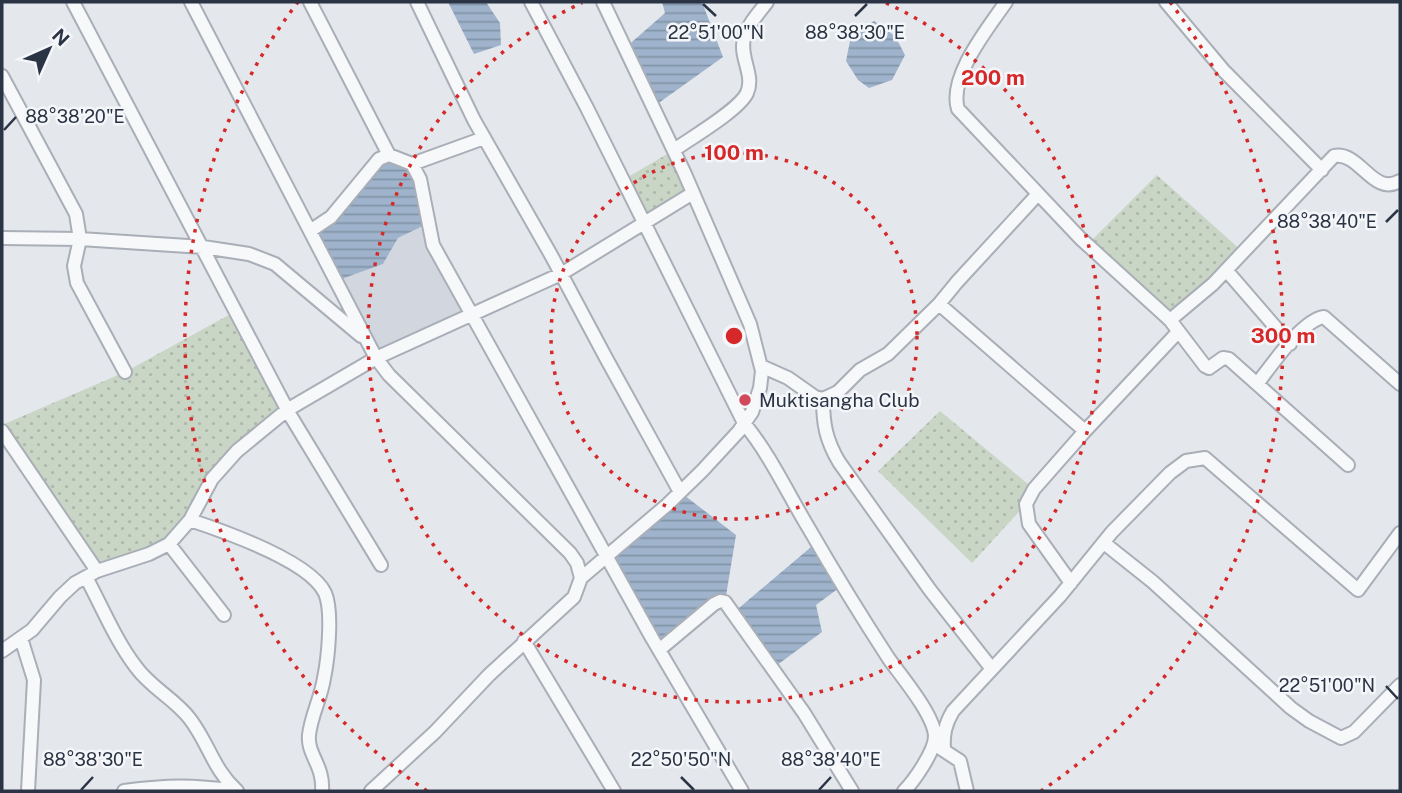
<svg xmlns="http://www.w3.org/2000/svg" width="1402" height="793" font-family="'Public Sans',sans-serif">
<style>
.built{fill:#d2d6de}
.green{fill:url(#green-dots)}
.water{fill:url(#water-rules)}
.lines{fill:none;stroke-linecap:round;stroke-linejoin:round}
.minor-casing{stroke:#a9aeb7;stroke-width:16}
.minor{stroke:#f7f8fa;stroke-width:12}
.ticks{fill:none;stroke:#2b3445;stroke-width:2.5}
.ring{fill:none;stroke:#d62828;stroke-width:3.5;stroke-dasharray:3.5 7}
.poi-dot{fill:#d1495b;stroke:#f4f6f9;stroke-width:2.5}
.labels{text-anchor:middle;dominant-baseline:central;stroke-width:5;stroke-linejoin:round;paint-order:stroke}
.poi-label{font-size:19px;fill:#2b3445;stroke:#f4f6f9;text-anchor:start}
.ticks-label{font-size:18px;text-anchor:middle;fill:#2b3445;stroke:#f4f6f9;stroke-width:5;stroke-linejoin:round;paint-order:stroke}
.centre{fill:#d62828;stroke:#f4f6f9;stroke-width:3.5}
.ring-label{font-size:21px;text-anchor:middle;font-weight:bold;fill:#d62828;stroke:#f4f6f9;stroke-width:5;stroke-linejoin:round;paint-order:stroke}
</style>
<defs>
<pattern id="green-dots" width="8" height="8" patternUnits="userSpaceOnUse" patternTransform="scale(1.75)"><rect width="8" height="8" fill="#c9d6c5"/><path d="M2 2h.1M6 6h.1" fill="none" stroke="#adb8ab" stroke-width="1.8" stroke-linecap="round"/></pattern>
<pattern id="water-rules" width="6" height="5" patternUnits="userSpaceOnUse" patternTransform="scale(1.75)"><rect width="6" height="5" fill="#9fb4cc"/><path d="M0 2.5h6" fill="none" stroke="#8293a7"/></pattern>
</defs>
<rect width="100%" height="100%" fill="#e4e7ec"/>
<path class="built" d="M429,223L471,314L376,358L336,281L383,264L398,238Z"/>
<path class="green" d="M674,150L693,193L644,221L623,180Z
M1157,175L1243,252L1170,320L1087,245Z
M236,311L287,410L237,451L169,544L97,571L2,425L125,372Z
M940,411L1034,489L1026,504L972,563L878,471Z"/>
<path class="water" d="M448,2H486L500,23L501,45L474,54Z
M662,2H702L723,57L653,107L625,48L665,13Z
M874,21L895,36L905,55L892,80L869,88L858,80L846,61L851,36Z
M379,159L412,164L429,223L398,238L383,264L336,281L310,231Z
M680,492L736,535L725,602L659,650L607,556Z
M817,542L843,585L816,605L822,632L773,668L733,613Z"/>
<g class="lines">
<g class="minor-casing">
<path id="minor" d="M73,2L290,415L381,565
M191,2L376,358L389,375L570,553L577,563L581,578L574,597L489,675L435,732L371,791
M310,2L389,155
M417,2L474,120L551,255L606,358L680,492
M531,2L587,108L744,423C770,455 787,492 808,527C834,572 861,616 889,659C902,677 934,715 935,736C935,751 914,781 904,791
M1006,2C988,28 948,77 958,109L1080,238L1170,320L1205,366L1209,368L1223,358L1229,359L1348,465
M1166,2L1224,71L1322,170
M2,76L76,214L80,239L74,266L77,283L125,372
M674,150C691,138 739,110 747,93C755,75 739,57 744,39C747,25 759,13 767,2
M412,164L484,138
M310,231L331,217L379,159L389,155L412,164L420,179L433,245L652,638L742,791
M2,238L80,239L203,247L249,254L275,264L361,336
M1226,270L1290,344
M939,304L1085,431
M1170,320L1213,284L1334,156C1360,151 1373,197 1400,181
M761,366L788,378L815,397L823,399L838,392L860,370L888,354L939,304L957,282L1038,194
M1257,384C1271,366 1302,320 1324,317L1400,384
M823,399C823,424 826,440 839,462L930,590L992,669
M2,431L97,571
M190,520C223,531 310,561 325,593C333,611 328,659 324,678C321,698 311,716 309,735C307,755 324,765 322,791
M1104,543L1153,582L1291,708L1309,721L1341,738L1354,732L1400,685
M169,544L224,615
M86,577C102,607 116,641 136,667C151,688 175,699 190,719C209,744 213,769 237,791
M581,578L667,505L702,471L739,431L752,412L760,388L762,371L750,324L684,172L603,2
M1071,583L1029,524L1026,504L1034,489L1085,431L1178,332
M21,638L34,680L28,791
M524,641L614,791
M659,650L714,604L720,601L725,602L804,713L852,791
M2,651L32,630L60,597L75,583L97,571L149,554L169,544L190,520L212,479L237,451L287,410L376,358L561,274L693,193
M937,746L960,761L967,791
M944,750C943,735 945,724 953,711L1060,596L1112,532L1170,473L1186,461L1205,458L1358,590L1400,533
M124,791C168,785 193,785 237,791"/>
</g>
<use href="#minor" class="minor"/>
</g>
<path class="ticks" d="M703,4L716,16M855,16L867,4M4,130L16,117M1386,222L1398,210M1386,686L1398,699M681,777L694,790M81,790L93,777M819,790L831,777"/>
<g class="ring">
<circle cx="734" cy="336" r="183"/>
<path d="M886 3A366 366 0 1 1 582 3"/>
<path d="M427 791A549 549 0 0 1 298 2M1170 2A549 549 0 0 1 1041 791"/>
</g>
<circle class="poi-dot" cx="745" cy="400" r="7"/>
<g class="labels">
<g class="poi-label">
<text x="759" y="400">Muktisangha Club</text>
</g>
</g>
<g class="ticks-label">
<text x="716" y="39">22°51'00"N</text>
<text x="855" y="39">88°38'30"E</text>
<text x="75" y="123">88°38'20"E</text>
<text x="1327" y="228">88°38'40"E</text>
<text x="1327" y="692">22°51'00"N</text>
<text x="93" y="766">88°38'30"E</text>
<text x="681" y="766">22°50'50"N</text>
<text x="831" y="766">88°38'40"E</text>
</g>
<circle cx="734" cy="336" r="10" class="centre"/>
<g class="ring-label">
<text x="993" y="85">200 m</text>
<text x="734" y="160">100 m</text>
<text x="1283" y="343">300 m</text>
</g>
<rect width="1402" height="793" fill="none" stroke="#2b3445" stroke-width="7"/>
<g transform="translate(49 49) rotate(45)" stroke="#f4f6f9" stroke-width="5" paint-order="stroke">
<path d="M0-5L12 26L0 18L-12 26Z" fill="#2b3445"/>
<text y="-10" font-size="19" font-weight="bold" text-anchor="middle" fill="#2b3445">N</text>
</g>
</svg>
